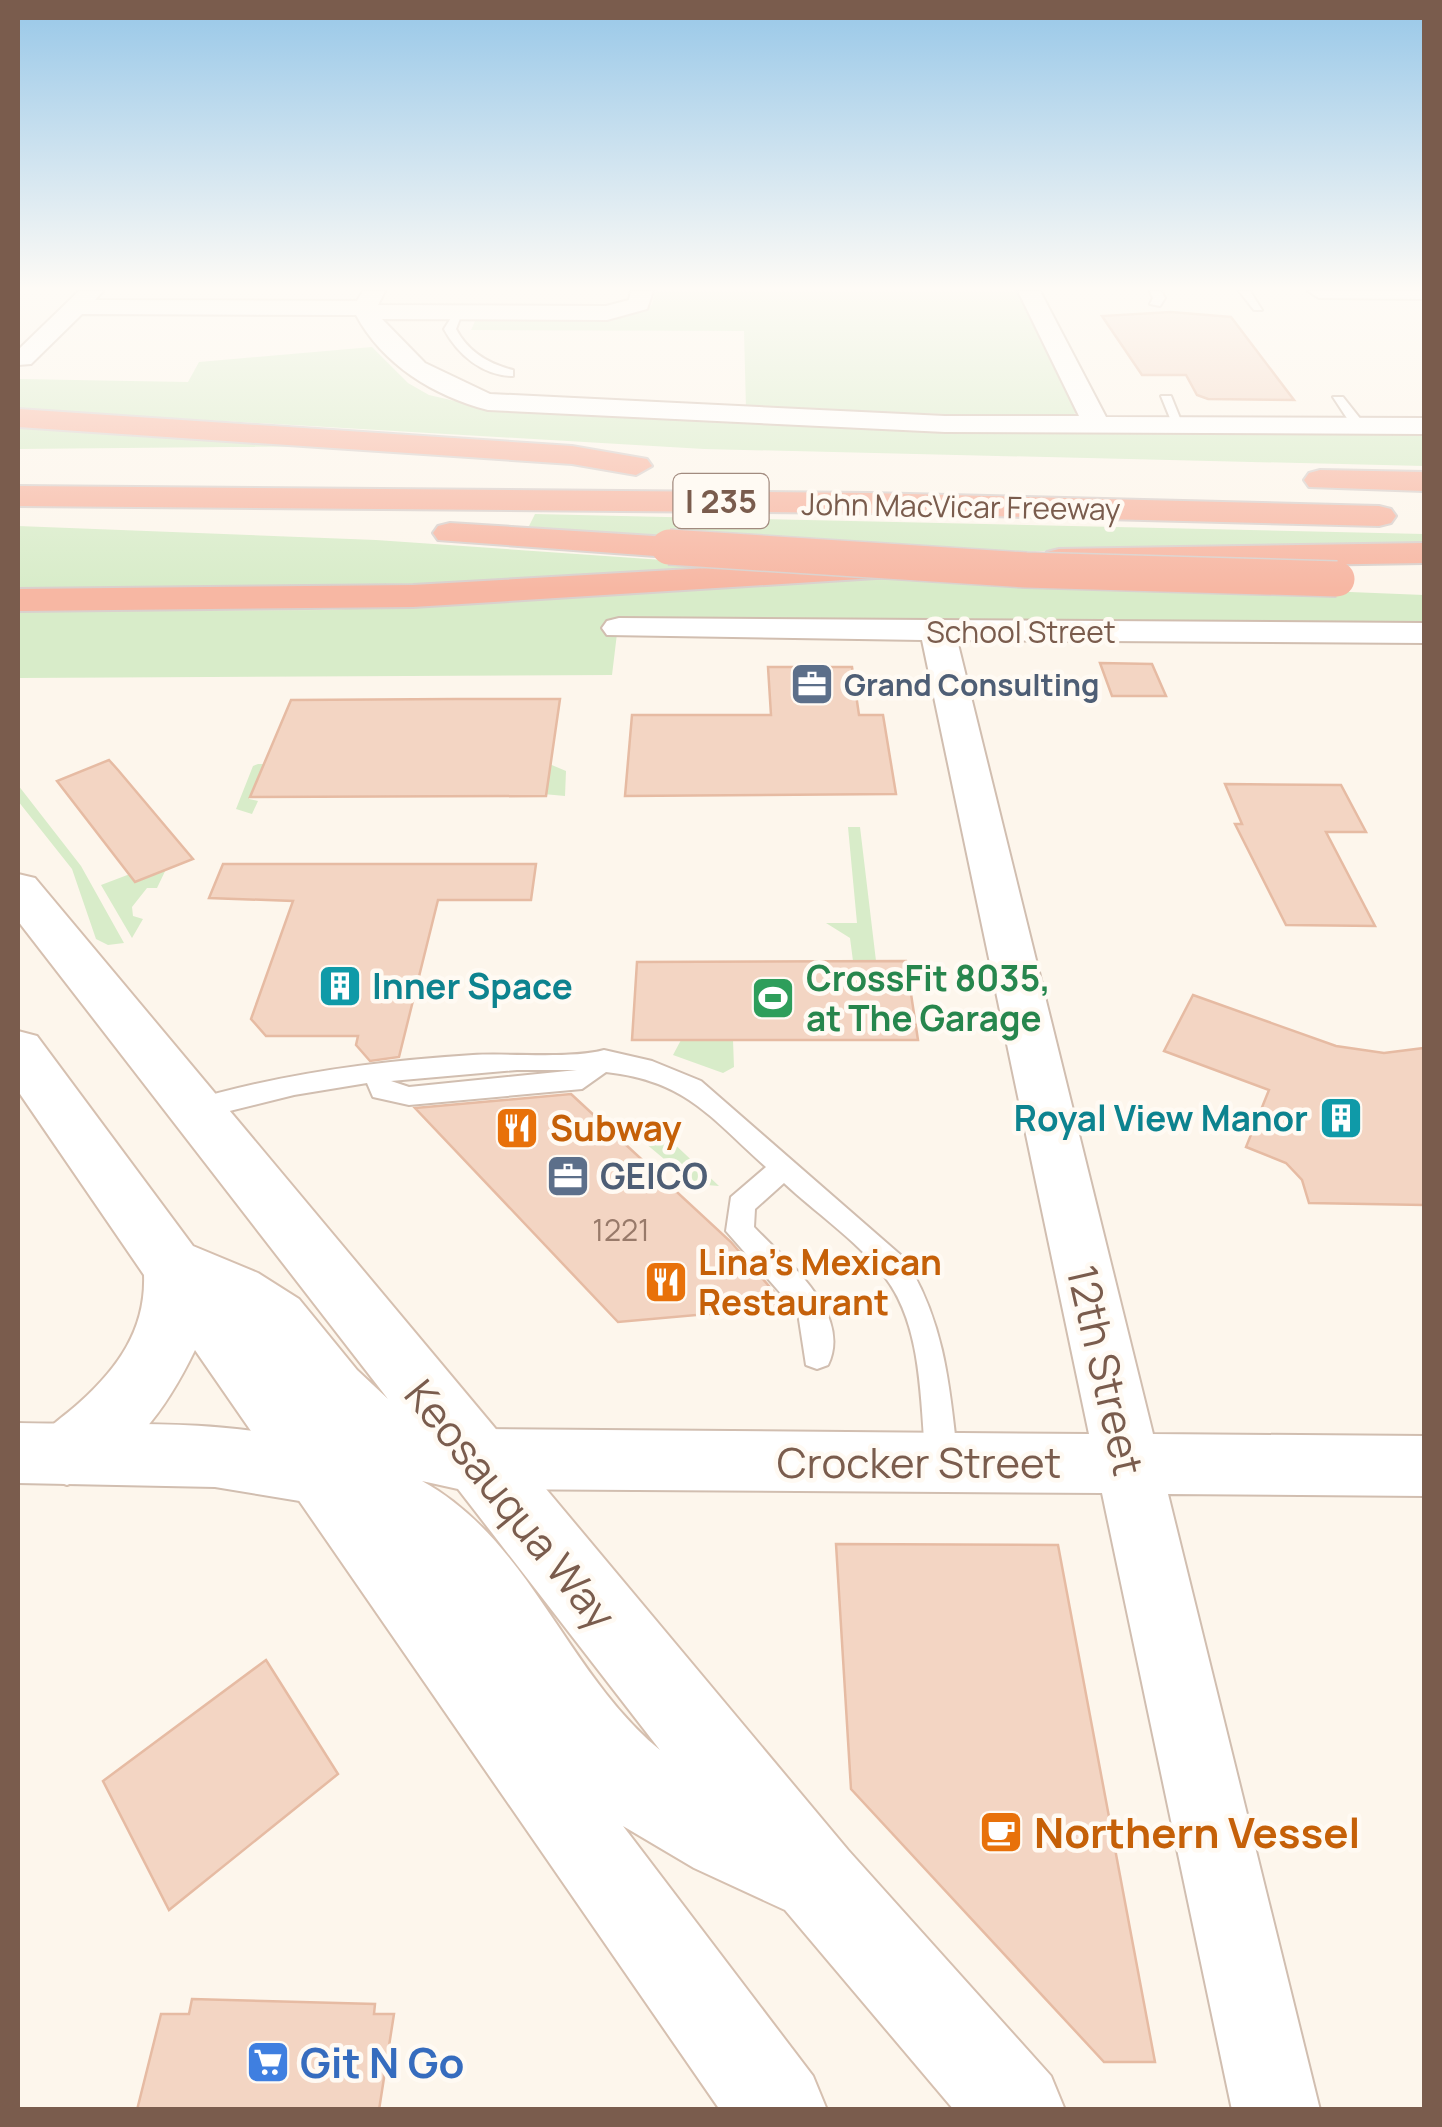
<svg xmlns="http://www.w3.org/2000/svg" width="1442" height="2127" font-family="Manrope,sans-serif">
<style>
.green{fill:#d8ecc9}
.building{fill:#f3d5c3;stroke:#e6bba3;stroke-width:2.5}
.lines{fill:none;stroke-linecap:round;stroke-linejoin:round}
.service-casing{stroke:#d1beb0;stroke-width:4}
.minor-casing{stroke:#d1beb0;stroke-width:4}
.secondary-casing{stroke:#d6c0b0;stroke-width:4}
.motorway-casing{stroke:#dad1cd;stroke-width:4}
.service{fill:#fff;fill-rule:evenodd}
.minor{fill:#fff;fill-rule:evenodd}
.secondary{fill:#fff;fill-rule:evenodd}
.motorway{fill:#f7b7a3;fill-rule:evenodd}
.motorway-bridge-casing{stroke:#dad1cd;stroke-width:38;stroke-linecap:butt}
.motorway-bridge{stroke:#f7b7a3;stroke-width:35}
.labels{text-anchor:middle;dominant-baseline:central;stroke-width:9;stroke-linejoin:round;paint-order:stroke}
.far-street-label{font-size:30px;fill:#7a5c4d;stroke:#fffaf3}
.far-service-label{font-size:30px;font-weight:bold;fill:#4e5e75;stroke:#fffaf3;text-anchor:start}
.number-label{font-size:30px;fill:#987a6a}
.shield{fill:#fffaf3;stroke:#a28b7f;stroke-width:2.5}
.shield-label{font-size:32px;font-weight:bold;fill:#7a5c4d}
.leisure-label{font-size:35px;font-weight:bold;fill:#27864d;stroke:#fffaf3;text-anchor:start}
.culture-label{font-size:35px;font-weight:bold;fill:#0d838f;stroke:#fffaf3;text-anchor:start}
.food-label{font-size:35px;font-weight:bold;fill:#c56008;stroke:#fffaf3;text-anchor:start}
.service-label{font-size:35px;font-weight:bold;fill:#4e5e75;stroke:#fffaf3;text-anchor:start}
.near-street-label{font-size:42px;fill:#7a5c4d;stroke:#fffaf3}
.near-food-label{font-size:42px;font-weight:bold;fill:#c56008;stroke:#fffaf3;text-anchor:start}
.near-shop-label{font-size:42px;font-weight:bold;fill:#366cbe;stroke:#fffaf3;text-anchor:start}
</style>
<rect width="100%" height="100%" fill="#fdf6ec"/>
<path class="green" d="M655,291H1018L1077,413L1064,417L746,409L744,331L471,330L477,317L632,314L652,305Z
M372,347L408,383L429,395L503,412L917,431L1424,433V466L704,449L18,409V379L188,382L199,362Z
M18,425L343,446L18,449Z
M535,514L1424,534V545L1128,547L957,555L528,528Z
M18,526L376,540L765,567C516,585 267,594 18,589Z
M915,574L1424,595V622L619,617L612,675L18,678V611L329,610Z
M547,763L566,771L565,796L262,768L249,799L258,801L252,814L236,809L253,766L258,764Z
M18,785L81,866L124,943L108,945L96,939L72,869L18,801Z
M848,827H860L876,961H853L850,938L826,923H857Z
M157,863H169L157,888H147L132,907L133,916L143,919L132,938L101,885L130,874L137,882L152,876Z
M681,1040H733L734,1067L723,1073L673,1055Z
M668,1138L719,1186L694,1184L645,1143Z"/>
<path class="building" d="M1171,312L1231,317L1294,400L1208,399L1197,395L1186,375H1142L1102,316Z
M1100,663L1152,664L1166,696H1112Z
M768,667H852L859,715H883L896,794L625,796L632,715H771Z
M456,699H560L546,796L250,797L291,700Z
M109,760L118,770L193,859L135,882L57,781Z
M1225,784L1341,785L1366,832H1326L1375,926L1286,925L1235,824H1242Z
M223,864H536L531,900H438L399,1057L370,1061L356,1045L358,1036H266L251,1019L293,901L209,898Z
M906,961L918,1040H632L637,962Z
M1193,995L1336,1046L1384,1053L1424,1048V1205L1309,1203L1302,1180L1286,1163L1246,1147L1269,1090L1164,1051Z
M571,1094L731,1242L787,1307L618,1322L415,1108Z
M836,1544L1058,1545L1155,2062H1104L851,1789Z
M266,1660L338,1774L169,1910L103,1781Z
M192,1999L375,2004L374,2014H394L379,2110H137L161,2014H189Z"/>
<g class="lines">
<g class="service-casing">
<path id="service" d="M1150,291H1161L1165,298L1160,306L1150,304L1153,298Z
M1239,291H1250L1262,310H1254Z
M456,310L462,313L456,329C468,352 489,364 513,370V376C483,376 458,355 444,329Z
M1161,396H1171L1184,428H1174Z
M1333,397H1343L1366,426L1364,429H1354Z
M604,1050L652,1061L701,1081L904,1258C945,1321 950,1389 958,1462L953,1473L942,1477L931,1473L926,1462C920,1402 923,1327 885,1277C859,1242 816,1213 784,1183L755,1209L754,1227C786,1261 853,1313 828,1365L817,1369L806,1365L798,1313L726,1231L731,1197L766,1167C709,1116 686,1081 606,1072L582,1089L409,1105L373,1097L367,1083L294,1095L193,1120L184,1117L180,1110L184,1103C277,1074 376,1061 473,1055C509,1053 573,1059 604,1050ZM517,1070H577L409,1087L391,1081Z"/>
</g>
<g class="minor-casing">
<path id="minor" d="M79,291H103L95,300L357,301L363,291H385L378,305L606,306L629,300L631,291H653L647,309L607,320L382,319L425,363L490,394L945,416H1079L1018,291H1040L1106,417L1424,418V434L945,432L488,410C434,396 383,365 356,315L82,314L31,364L18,365V350Z
M1308,291H1424V299L1319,298Z
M619,618L1424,623V643L957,640L1153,1434L1424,1436V1496L1168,1494L1320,2110H1232L1102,1493L474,1489L451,1480L442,1459L451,1438L474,1429L1089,1434L922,640L607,635L602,628L607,621Z
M18,1423C125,1426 246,1415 347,1454L356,1475L347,1496L324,1505L215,1487L18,1483Z"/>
</g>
<g class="secondary-casing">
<path id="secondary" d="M18,874L35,878L848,1850L1051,2076L1065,2110H954L785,1910L694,1868L623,1826L813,2076L827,2110H720L195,1350C167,1408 129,1462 67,1485L42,1476L32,1453C43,1428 59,1421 79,1403C118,1368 146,1329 144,1275L18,1091V1031L37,1036L193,1246L258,1273L299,1299L357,1370L388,1399L18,921ZM422,1481L458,1489L660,1750C566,1673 531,1541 422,1481Z"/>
</g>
<g class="motorway-casing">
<path id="motorway" d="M18,409L572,446L647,459L652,466L636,475L572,464L18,427Z
M1320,470L1424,472V491L1309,487L1304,480L1309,473Z
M18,486L869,493L1379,506L1391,509L1396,516L1391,523L1379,526L869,513L18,506Z
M450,523L669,537L681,540L686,547L681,554L669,557L438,540L433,533L438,526Z
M1424,543V563L1059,569L1047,566L1042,559L1047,552L1059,549Z
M879,558L892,561L897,569L892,577L413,607L18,611V589L413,585Z"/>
</g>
<use href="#service" class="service"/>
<use href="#minor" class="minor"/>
<use href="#secondary" class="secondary"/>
<use href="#motorway" class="motorway"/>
<g class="motorway-bridge-casing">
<path id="motorway-bridge" d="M669,547L1026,570L1337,579"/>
</g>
<use href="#motorway-bridge" class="motorway-bridge"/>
</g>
<linearGradient id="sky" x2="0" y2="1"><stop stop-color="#97c7e8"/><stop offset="0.49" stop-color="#fefbf6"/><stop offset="1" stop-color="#fefbf6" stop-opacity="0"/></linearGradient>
<rect width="1442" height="589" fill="url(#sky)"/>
<defs>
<g id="office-square" transform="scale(2.25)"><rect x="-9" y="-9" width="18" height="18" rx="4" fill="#5c6f8a" stroke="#fffaf3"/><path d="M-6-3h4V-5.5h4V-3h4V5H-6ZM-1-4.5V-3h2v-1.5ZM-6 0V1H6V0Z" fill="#fff"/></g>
<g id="building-square" transform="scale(2.25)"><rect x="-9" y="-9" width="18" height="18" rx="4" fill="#0f9aa8" stroke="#fffaf3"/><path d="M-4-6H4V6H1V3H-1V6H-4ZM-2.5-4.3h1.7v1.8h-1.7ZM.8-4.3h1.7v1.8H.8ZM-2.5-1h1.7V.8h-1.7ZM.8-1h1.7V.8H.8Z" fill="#fff"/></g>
<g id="stadium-square" transform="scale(2.25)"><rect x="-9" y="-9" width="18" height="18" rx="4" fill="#2e9e5b" stroke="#fffaf3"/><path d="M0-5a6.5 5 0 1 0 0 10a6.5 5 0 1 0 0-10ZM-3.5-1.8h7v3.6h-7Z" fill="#fff"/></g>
<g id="restaurant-square" transform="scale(2.25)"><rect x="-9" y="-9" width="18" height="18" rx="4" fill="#e8710a" stroke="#fffaf3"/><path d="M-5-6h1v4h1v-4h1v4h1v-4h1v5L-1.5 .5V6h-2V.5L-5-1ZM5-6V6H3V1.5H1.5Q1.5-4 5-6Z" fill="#fff"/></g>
<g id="cafe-square" transform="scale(2.25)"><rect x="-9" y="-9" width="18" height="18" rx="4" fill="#e8710a" stroke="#fffaf3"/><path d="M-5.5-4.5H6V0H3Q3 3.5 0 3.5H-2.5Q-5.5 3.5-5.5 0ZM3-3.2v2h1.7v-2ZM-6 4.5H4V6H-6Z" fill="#fff"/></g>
<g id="supermarket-square" transform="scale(2.25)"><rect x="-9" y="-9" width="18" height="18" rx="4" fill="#3f7fe0" stroke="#fffaf3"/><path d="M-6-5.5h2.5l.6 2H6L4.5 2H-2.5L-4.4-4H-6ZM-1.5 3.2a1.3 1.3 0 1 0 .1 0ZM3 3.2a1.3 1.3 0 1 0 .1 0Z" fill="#fff"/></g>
</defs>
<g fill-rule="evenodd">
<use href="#office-square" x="812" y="684"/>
<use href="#building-square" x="340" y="986"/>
<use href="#stadium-square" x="773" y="998"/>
<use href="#building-square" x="1341" y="1118"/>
<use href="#restaurant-square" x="517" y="1128"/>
<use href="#office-square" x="568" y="1176"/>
<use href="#restaurant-square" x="666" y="1282"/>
<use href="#cafe-square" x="1001" y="1832"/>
<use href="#supermarket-square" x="268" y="2062"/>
</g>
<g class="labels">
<g class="far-street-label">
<text transform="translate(961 506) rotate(1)">John MacVicar Freeway</text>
<text x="1021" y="631">School Street</text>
</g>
<g class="far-service-label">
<text x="844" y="684">Grand Consulting</text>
</g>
<g class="number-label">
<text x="621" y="1229">1221</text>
</g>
<rect class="shield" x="673.5" y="474" width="95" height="54" rx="8"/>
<g class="shield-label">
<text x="721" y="501">I 235</text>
</g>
<g class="leisure-label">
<text x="806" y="978">CrossFit 8035,<tspan x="806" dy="40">at The Garage</tspan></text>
</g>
<g class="culture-label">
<text x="372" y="986">Inner Space</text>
<text x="1308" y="1118" text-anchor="end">Royal View Manor</text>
</g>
<g class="food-label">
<text x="550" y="1128">Subway</text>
<text x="698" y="1262">Lina's Mexican<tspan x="698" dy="40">Restaurant</tspan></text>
</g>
<g class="service-label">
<text x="600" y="1176">GEICO</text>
</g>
<g class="near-street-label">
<text transform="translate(1106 1370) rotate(77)">12th Street</text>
<text x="919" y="1462">Crocker Street</text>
<text transform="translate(511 1504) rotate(51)">Keosauqua Way</text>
</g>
<g class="near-food-label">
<text x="1034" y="1832">Northern Vessel</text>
</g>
<g class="near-shop-label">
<text x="300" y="2062">Git N Go</text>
</g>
</g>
<rect width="1442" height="2127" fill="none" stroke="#7a5c4d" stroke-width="40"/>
</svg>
